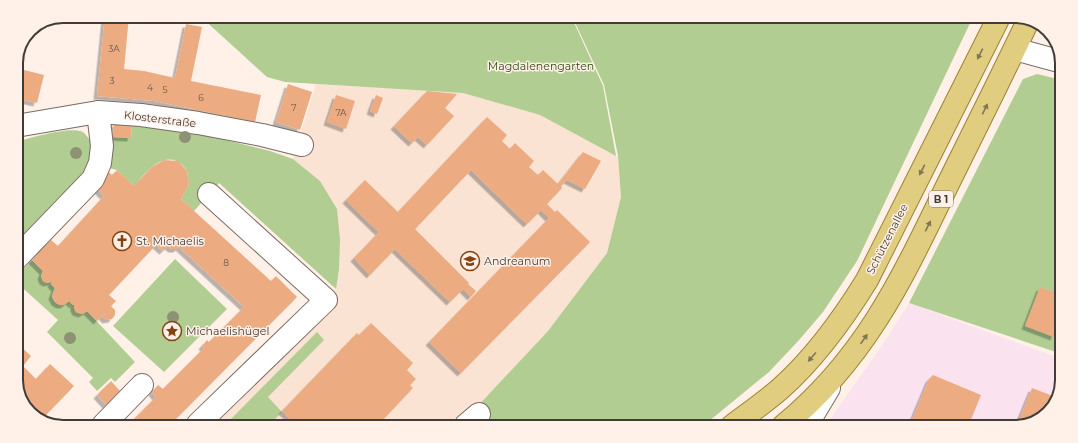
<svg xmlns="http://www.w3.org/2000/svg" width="1078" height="443" font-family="Montserrat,sans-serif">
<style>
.commercial{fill:#fae3ef}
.built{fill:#fbe3d3}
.green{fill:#b1cd92}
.building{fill:#ecab80;filter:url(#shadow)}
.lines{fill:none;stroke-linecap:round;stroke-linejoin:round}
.minor-casing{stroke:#7a6b61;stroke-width:24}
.major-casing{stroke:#9b8430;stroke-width:24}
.minor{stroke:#fff;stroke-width:22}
.major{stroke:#e0cd80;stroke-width:22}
.tree{fill:#8e9274}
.oneway{fill:#817554}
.labels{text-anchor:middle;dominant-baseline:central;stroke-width:3;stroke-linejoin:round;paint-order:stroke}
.number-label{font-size:9px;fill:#6c5749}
.shield{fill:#fff1e8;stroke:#7b726c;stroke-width:1}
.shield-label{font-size:10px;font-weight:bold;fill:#423b37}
.park-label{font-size:11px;fill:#314516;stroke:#fff1e8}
.street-label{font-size:11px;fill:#423b37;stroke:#fff1e8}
.poi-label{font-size:11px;fill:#423b37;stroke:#fff1e8;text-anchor:start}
.rim{fill:none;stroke:#423b37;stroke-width:2}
</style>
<defs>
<filter id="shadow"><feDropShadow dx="-3.5" dy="3.5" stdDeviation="0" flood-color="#0004"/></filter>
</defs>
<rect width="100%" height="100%" fill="#fff1e8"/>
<path class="commercial" d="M909,303L1059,358V398L1041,419L1016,427L823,426L828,422L885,341Z"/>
<path class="built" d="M316,84L463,93L540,115L616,156H618L621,197L607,253L548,331L460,425L197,424L316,311L336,289L320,181L293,159Z"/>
<path class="green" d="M201,17L572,18L603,86L616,156L540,115L463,93L285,82L267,77Z
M573,18L972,19L857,261L823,312L800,339L769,372L703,426L460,425L548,331L607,253L621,197L618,156L604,85Z
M1037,74L1062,80L1059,353L909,303L1023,79Z
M132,125L201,134L270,151L293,159L320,181L337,209L340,240L339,269L336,289L219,183L194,211L181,199L189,184L187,171C185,168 182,164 178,162C161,152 144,175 134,186L117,170L105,167L16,251V142C29,138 68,127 80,131C85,132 88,138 91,142L112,137L131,138Z
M175,259L227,309L164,372L113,326Z
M32,260L43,271L41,276L43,281L47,283L53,281L51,284L55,288L52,296C54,305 62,307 69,301L73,305L75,302L74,307L76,312L82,314L87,311L135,362L115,382L111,378L97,391L89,382L93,378L47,332L58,320L16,282V277Z
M317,332L324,340L268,397L282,412L272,422L274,424H226Z"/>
<path class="building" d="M105,16H129L124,69L144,71L175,78L186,24L202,27L191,81L261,95L255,122L155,101L97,96Z
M16,68L44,75L37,103L19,99L20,93L16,92Z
M288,84L312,92L300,130L276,122Z
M427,91L457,94L445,108L454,116L427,145L418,137L412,143L394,126Z
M336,95L355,101L346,129L327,122Z
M376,95L383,98L377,114L370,111Z
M487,117L507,135L502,141L510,149L515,143L534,161L529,167L538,175L543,170L558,184L583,152L601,161L585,189L567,180L561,186L562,188L547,204L555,212L557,210L590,242L461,373L429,342L549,218L541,210L527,224L471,170L415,229L469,283L468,284L476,291L471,297L463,289L450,302L395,249L370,275L354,258L379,232L346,200L365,180L398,212Z
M114,123L132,125L131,138L112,137Z
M164,160L178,161L187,171L189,184L181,199L271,281L276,276L297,297L171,424H129L156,397L152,392L158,385L163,389L204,348L202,346L207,340L209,342L244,307L179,247L177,249H172L168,246L163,251L156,245L109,295L116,301L111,306L115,310V315L112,319L106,320L102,316L97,321L87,311L82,314L76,312L74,308V303L73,305L69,301L64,305H60L55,302L52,296L55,288L51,284L52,282L47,283L43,281L41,276L43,271L32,260L37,255L34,252L43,242L46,245L51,240L58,246L104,196L98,190L103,185L100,181L103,172H109L112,175L117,170L134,186L152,167Z
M1040,287L1060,295L1059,323L1054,337L1025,326Z
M371,323L413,363L407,370L416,379L410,385L413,388L378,425L296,424L282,411L357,333L359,335Z
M16,342L31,356L23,366L36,379L50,364L74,386L43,418L22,398L16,384Z
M933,375L981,395L968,427H909L929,379Z
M111,381L120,391L106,405L97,395Z
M1032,388L1058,398L1041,419L1016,427Z"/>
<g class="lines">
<g class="minor-casing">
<path id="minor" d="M1015,49L1062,62
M16,126L98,112L141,115L198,123L262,135L302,145
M16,259L93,179L100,163L102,146L98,112
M104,424L142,385
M198,424L326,300L209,194
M466,425L479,414
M803,426L814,413L829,388"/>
</g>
<g class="major-casing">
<path id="major" d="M732,426C748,414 765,402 780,389C815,358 843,319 867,280L998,19
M783,426C865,359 902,279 947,186C975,130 1002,75 1029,19"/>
</g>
<use href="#minor" class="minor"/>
<use href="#major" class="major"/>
</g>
<g class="tree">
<circle cx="185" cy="137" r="6"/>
<circle cx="76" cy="153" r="6"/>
<circle cx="173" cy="317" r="6"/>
<circle cx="70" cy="338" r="6"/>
</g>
<defs><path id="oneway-solid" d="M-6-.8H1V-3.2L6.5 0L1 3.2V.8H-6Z"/></defs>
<g class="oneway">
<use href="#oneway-solid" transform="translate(980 54) rotate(117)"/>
<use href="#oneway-solid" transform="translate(985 109) rotate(-64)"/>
<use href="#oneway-solid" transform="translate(922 170) rotate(117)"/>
<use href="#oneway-solid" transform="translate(928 226) rotate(-64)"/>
<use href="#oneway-solid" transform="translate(864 339) rotate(-55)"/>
<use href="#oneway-solid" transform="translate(812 357) rotate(131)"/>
</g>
<defs>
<g id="church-ring" transform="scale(1)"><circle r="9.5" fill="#fff1e8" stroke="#844211" stroke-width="1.5"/><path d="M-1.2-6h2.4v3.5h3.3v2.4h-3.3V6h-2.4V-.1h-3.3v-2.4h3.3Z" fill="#844211"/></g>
<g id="school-ring" transform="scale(1)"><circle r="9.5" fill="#fff1e8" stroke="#844211" stroke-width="1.5"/><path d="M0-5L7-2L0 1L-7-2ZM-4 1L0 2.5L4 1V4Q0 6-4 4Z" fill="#844211"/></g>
<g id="sight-ring" transform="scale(1)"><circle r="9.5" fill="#fff1e8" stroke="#844211" stroke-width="1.5"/><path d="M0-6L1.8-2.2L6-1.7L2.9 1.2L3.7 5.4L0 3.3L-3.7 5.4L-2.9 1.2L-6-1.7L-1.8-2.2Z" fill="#844211"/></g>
</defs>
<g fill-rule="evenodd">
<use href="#church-ring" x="122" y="241"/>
<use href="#school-ring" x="470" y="261"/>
<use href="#sight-ring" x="172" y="331"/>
</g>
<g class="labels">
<g class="number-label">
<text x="114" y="48">3A</text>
<text x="112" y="80">3</text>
<text x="150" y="87">4</text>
<text x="165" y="89">5</text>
<text x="201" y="97">6</text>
<text x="294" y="107">7</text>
<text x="341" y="112">7A</text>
<text x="226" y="262">8</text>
</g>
<rect class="shield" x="929" y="191" width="24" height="16" rx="3"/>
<g class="shield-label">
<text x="941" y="199">B 1</text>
</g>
<g class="park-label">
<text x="541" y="66">Magdalenengarten</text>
</g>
<g class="street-label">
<text transform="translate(160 119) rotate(7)">Klosterstraße</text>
<text transform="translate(887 239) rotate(-63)">Schützenallee</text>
</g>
<g class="poi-label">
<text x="136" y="241">St. Michaelis</text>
<text x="484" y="261">Andreanum</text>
<text x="186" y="331">Michaelishügel</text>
</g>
</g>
<path d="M0 0H1078V443H0ZM63 23H1015A40 40 0 0 1 1055 63V380A40 40 0 0 1 1015 420H63A40 40 0 0 1 23 380V63A40 40 0 0 1 63 23Z" fill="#fff1e8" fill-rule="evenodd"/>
<path class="rim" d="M63 23H1015A40 40 0 0 1 1055 63V380A40 40 0 0 1 1015 420H63A40 40 0 0 1 23 380V63A40 40 0 0 1 63 23Z"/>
</svg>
